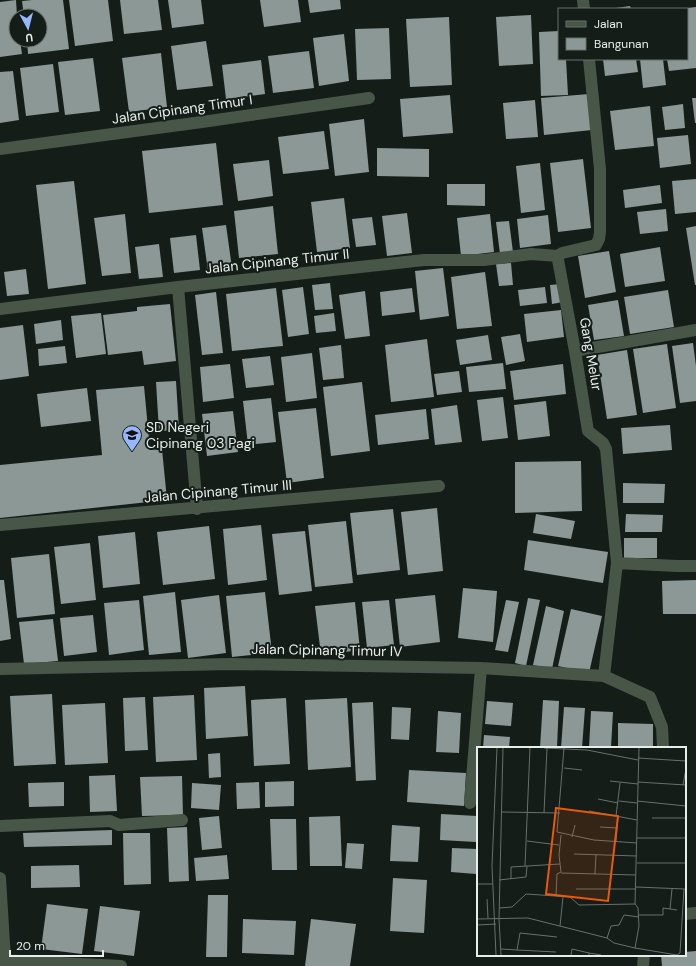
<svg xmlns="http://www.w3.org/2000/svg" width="696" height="966" font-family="'DM Sans',sans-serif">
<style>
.building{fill:#8b9896}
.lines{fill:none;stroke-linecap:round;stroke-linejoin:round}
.minor{stroke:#475647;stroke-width:12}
.labels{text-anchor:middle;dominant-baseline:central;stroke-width:4;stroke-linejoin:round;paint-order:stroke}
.street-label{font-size:14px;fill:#e7edea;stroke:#151d19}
.poi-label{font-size:14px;fill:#e7edea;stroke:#151d19;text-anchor:start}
.inset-road{fill:none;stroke:#69706d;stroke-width:1}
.view{fill:#e8590c;fill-opacity:0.15;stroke:#e8590c;stroke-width:2}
.inset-edge{fill:none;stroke:#e7edea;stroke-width:2}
</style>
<rect width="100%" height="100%" fill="#151d19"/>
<path class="building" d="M16,0L17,16H16V40H20L22,54L0,57V2Z
M32,0H63L69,49L28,54L27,40H40V16H24L22,1Z
M69,0H108L113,41L75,46Z
M120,0H158L162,30L124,34Z
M168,0H201L204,24L172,28Z
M260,0H298L301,22L264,27Z
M308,0H340L341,9L310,13Z
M630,6L631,9H617L616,8Z
M696,7V68L669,71L667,59H687V8Z
M531,15L533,64L499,66L496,17Z
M449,17L452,85L410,87L406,19Z
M389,28L391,79L357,80L355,29Z
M559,31V59H566L568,95L541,96L539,32Z
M344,34L349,81L319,86L313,38Z
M206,41L213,86L177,90L171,46Z
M309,51L314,88L273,93L268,56Z
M161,53L167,107L129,112L122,58Z
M93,58L100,111L65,115L58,62Z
M603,59H636L638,72L605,76Z
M640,59H663L666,85L643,88Z
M261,60L265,94L226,99L222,65Z
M53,64L59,112L26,116L20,68Z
M13,71L19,120L0,123V72Z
M589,94L592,130L544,135L541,98Z
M450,95L453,133L403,137L400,99Z
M692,98H696V123H695Z
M535,100L538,137L506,139L503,103Z
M683,104L685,128L665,130L662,107Z
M650,106L654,146L615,150L610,111Z
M364,119L369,172L335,176L329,124Z
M324,131L329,169L283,174L278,137Z
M688,135L691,164L660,168L657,138Z
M216,143L223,205L149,213L142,151Z
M377,148L429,149V177L377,176Z
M583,159L591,228L558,232L550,163Z
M269,160L273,196L238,201L233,164Z
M540,163L545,210L521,213L516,166Z
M696,179V212L675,214L672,181Z
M74,181L86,284L48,289L36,185Z
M447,184H485V206L447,205Z
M660,185L662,203L625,208L623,190Z
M344,198L350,248L317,252L311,202Z
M273,206L278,254L239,258L234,211Z
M666,209L668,231L640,234L637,212Z
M407,213L412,253L387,256L382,216Z
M125,214L131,273L102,276L94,218Z
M490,214L494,252L461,256L457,218Z
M548,215L551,244L520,248L517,219Z
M372,217L376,245L356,247L352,219Z
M509,221L513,252L500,254L496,222Z
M226,225L232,268L208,271L202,228Z
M696,226V285H695L686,228Z
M196,235L200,270L174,273L170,238Z
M159,244L163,277L139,279L135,247Z
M660,247L665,281L625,287L620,254Z
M609,251L616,292L585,298L578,256Z
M511,263L513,285L499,286L496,264Z
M443,268L449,316L420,320L415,271Z
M26,269L29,294L7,296L4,272Z
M485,272L492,326L457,329L451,277Z
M330,283L333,309L315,310L312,285Z
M561,284L563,302L552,304L550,285Z
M303,287L309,334L288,337L282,290Z
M545,287L547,303L520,306L518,290Z
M276,288L283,346L232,351L226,294Z
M412,288L415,312L382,316L380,292Z
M668,290L674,327L630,334L624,297Z
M365,291L370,336L345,339L339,295Z
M216,292L223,353L202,355L195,295Z
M618,300L624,336L594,340L588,305Z
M170,304L176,361L144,365L142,351L108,355L103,315L137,311V307Z
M561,310L564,337L527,342L524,314Z
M101,313L106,354L76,358L71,316Z
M334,313L336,331L316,333L314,316Z
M61,320L63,340L36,344L34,324Z
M23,325L29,376L0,380V328Z
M520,334L525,361L506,365L501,337Z
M488,335L492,360L460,365L456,340Z
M427,339L434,397L391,402L385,345Z
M693,343L696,366V401L680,403L672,346Z
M667,344L676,408L643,413L633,349Z
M341,345L344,378L323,380L319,348Z
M65,346L67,363L39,366L38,349Z
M627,350L637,415L607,419L597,355Z
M312,353L317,398L286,402L281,357Z
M270,356L274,385L246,388L242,359Z
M503,363L506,389L469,392L466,367Z
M230,364L234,398L203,402L200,367Z
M563,364L566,394L514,400L510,371Z
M459,371L462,392L437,395L434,374Z
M176,381L179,430L159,431L156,382Z
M362,382L370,451L331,456L323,387Z
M144,386L150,450L162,449L167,500L0,518V465L102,455L96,390Z
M87,388L91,421L41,427L37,394Z
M503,397L508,438L482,441L477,400Z
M271,398L276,442L248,445L243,401Z
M546,401L550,436L518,440L514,405Z
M457,405L462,442L435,445L431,409Z
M316,408L324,478L287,483L278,412Z
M426,409L429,439L378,445L375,415Z
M233,411L238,452L207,456L202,414Z
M670,425L672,450L623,454L621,428Z
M581,461L582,511L515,513V462Z
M623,483L665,484L664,503H623Z
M437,508L443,571L408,575L401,512Z
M393,509L400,570L357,575L350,513Z
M536,514L575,521L571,539L533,533Z
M626,514L663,515L662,532H625Z
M346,521L353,583L315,587L308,525Z
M261,525L267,580L228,585L223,529Z
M209,526L215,579L163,585L157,532Z
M305,531L312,591L279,595L272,534Z
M135,532L140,584L103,588L98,536Z
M624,538H657V558H624Z
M528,540L608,552L603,583L524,570Z
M90,543L96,600L61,604L54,547Z
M49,554L55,614L17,618L11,558Z
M0,580H4L11,639L0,641Z
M696,580V614H663L662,581Z
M463,588L497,591L493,642L458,638Z
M175,592L181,652L149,655L143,596Z
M265,592L272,653L232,657L226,596Z
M219,595L226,653L188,658L181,600Z
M435,595L440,642L400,647L395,599Z
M528,598L540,600L526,666L515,663Z
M139,600L144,650L109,655L104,603Z
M389,600L394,645L367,648L362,602Z
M506,600L519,602L508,652L495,650Z
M355,602L360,650L321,655L315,606Z
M546,606L564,611L552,669L533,665Z
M571,609L602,616L589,673L558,666Z
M93,615L97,652L64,656L60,618Z
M53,619L58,661L24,664L19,622Z
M245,686L248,736L206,739L204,688Z
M52,694L56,764L14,766L10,696Z
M194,695L197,760L156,762L153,697Z
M145,697L148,750L125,751L123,698Z
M286,698L290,764L254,766L251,700Z
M347,698L351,767L308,770L305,700Z
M543,700L559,701L557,748H540Z
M487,701L513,703L511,726L485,724Z
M373,702L376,780L356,781L352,703Z
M105,703L108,763L65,765L62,705Z
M392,707L411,708L409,740L391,739Z
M564,707L585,708L582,748H561Z
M438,711L461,713L459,753L436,752Z
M591,711L613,712L611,748H589Z
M618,723L653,724V748H618Z
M484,735L510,737L509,748H483Z
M220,753L221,777L209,778L208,754Z
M409,770L466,773L464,806L407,802Z
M115,775L117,811L90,812L89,776Z
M182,776L183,815L142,816L140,777Z
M294,781V806L265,807V782Z
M64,782V806L29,807L28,783Z
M259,782L260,808L237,809L236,783Z
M192,783L221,785L219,810L191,808Z
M441,814L477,816L476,842L440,840Z
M219,816L222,848L202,850L199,818Z
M340,816L342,866H310L309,817Z
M270,819H296L297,870H272Z
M392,825L420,827L418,862L390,861Z
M187,827L189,881L169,882L167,828Z
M112,830V845L24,847L23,833Z
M123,833H150L151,884L124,885Z
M347,843L364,844L362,869L345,868Z
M452,848L477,849L476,874L451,872Z
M227,855L229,879L196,881L194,858Z
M79,865L80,887L31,888V866Z
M393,878L427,880L424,933L390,931Z
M208,895H228L227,957H206Z
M47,904L88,909L82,954L41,949Z
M100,906L140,911L134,956L94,951Z
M243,919L296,921L294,955L242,953Z
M311,919L356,924L350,966H305Z
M696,951V966H662L661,955H685V952Z"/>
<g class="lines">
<path class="minor" d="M583,0L584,9
M589,59L600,169V232L599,239L596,245L562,253L558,256V260L575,351L588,431L603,443L606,449L617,563L604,676
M0,149L202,122L369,98
M178,287L197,509
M0,309L178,287L424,260H484L531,254L558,256
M575,351L696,330
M0,525L439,486
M617,563L677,566H696
M0,669L231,664L481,668L604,676L650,697L662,727L663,748
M470,803L481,668
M0,826L110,821L119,825L182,820
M0,878L5,960
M685,914L696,913
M0,960L121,966
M643,966L644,955"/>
</g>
<defs>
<g id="school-pin" transform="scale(1)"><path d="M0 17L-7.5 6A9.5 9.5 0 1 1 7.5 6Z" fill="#96b6fd" stroke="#151d19"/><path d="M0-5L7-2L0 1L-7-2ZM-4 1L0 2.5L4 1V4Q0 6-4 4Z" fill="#111"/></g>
</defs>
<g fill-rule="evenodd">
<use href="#school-pin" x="132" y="435"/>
</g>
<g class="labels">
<g class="street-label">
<text transform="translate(182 109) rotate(-8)">Jalan Cipinang Timur I</text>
<text transform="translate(277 261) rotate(-6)">Jalan Cipinang Timur II</text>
<text transform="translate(591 354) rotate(80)">Gang Melur</text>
<text transform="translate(218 491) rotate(-5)">Jalan Cipinang Timur III</text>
<text transform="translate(327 650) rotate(1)">Jalan Cipinang Timur IV</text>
</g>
<g class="poi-label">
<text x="146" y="427">SD Negeri<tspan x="146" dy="16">Cipinang 03 Pagi</tspan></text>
</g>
</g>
<g transform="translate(477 747)">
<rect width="209" height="209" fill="#151d19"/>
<path class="inset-road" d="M67,1L110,3L161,13M87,1L80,85L117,93L160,96M162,1L158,157L161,161L162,179L158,201L200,208M161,11L209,14M87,21L105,23M133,34L161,37M161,35L209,38M206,38L209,22M121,52L141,56M142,54L160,56M160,54L209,59M112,64L160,73M25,65L83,66M67,66L70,1M139,69L143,36M175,71H209M123,80L140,81M95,90L98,78M160,91H209M0,92V109M50,94L82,98M139,95L141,69M97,107L160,109M160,116H209M48,119L53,1M84,126L159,128M118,127L119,107M34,132V120L83,117M22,133L49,130L50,119M0,137H16M159,140L208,142M99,142H159M79,149L80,127L84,125L82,108L84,88M10,152L11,171M22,161L35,160L49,147L93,150L102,158L158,157M193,162L195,142M161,168H186V161L200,163M0,172L51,171L130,191L134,179L142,178L147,168L162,170M0,178L19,177M83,179L86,150M130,191L137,196L158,201M24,202L40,203L43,186L80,190M40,203L79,205M19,208L15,119L20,1M24,208L22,172L26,1M94,208L95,202L112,206M112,208V206L124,208M200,208L203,206L207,142"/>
<path class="view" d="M79,61L141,69L131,154L69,147Z"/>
<rect width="209" height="209" class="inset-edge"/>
</g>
<rect x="558" y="8" width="130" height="52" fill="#151d19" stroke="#69706d"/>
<rect x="566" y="21" width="20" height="6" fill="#475647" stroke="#69706d"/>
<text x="594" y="28" font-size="12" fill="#e7edea">Jalan</text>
<rect x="566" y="38" width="20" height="12" fill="#8b9896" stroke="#69706d"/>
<text x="594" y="48" font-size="12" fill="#e7edea">Bangunan</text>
<g transform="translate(28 28) rotate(173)"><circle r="19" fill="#151d19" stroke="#69706d"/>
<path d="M0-3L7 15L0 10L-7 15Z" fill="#96b6fd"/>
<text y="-6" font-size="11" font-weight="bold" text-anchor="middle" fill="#e7edea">U</text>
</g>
<path d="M10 950v6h93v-6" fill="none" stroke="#e7edea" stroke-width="2"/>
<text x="16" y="950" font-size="12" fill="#e7edea" stroke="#151d19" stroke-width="3" paint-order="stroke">20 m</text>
</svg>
